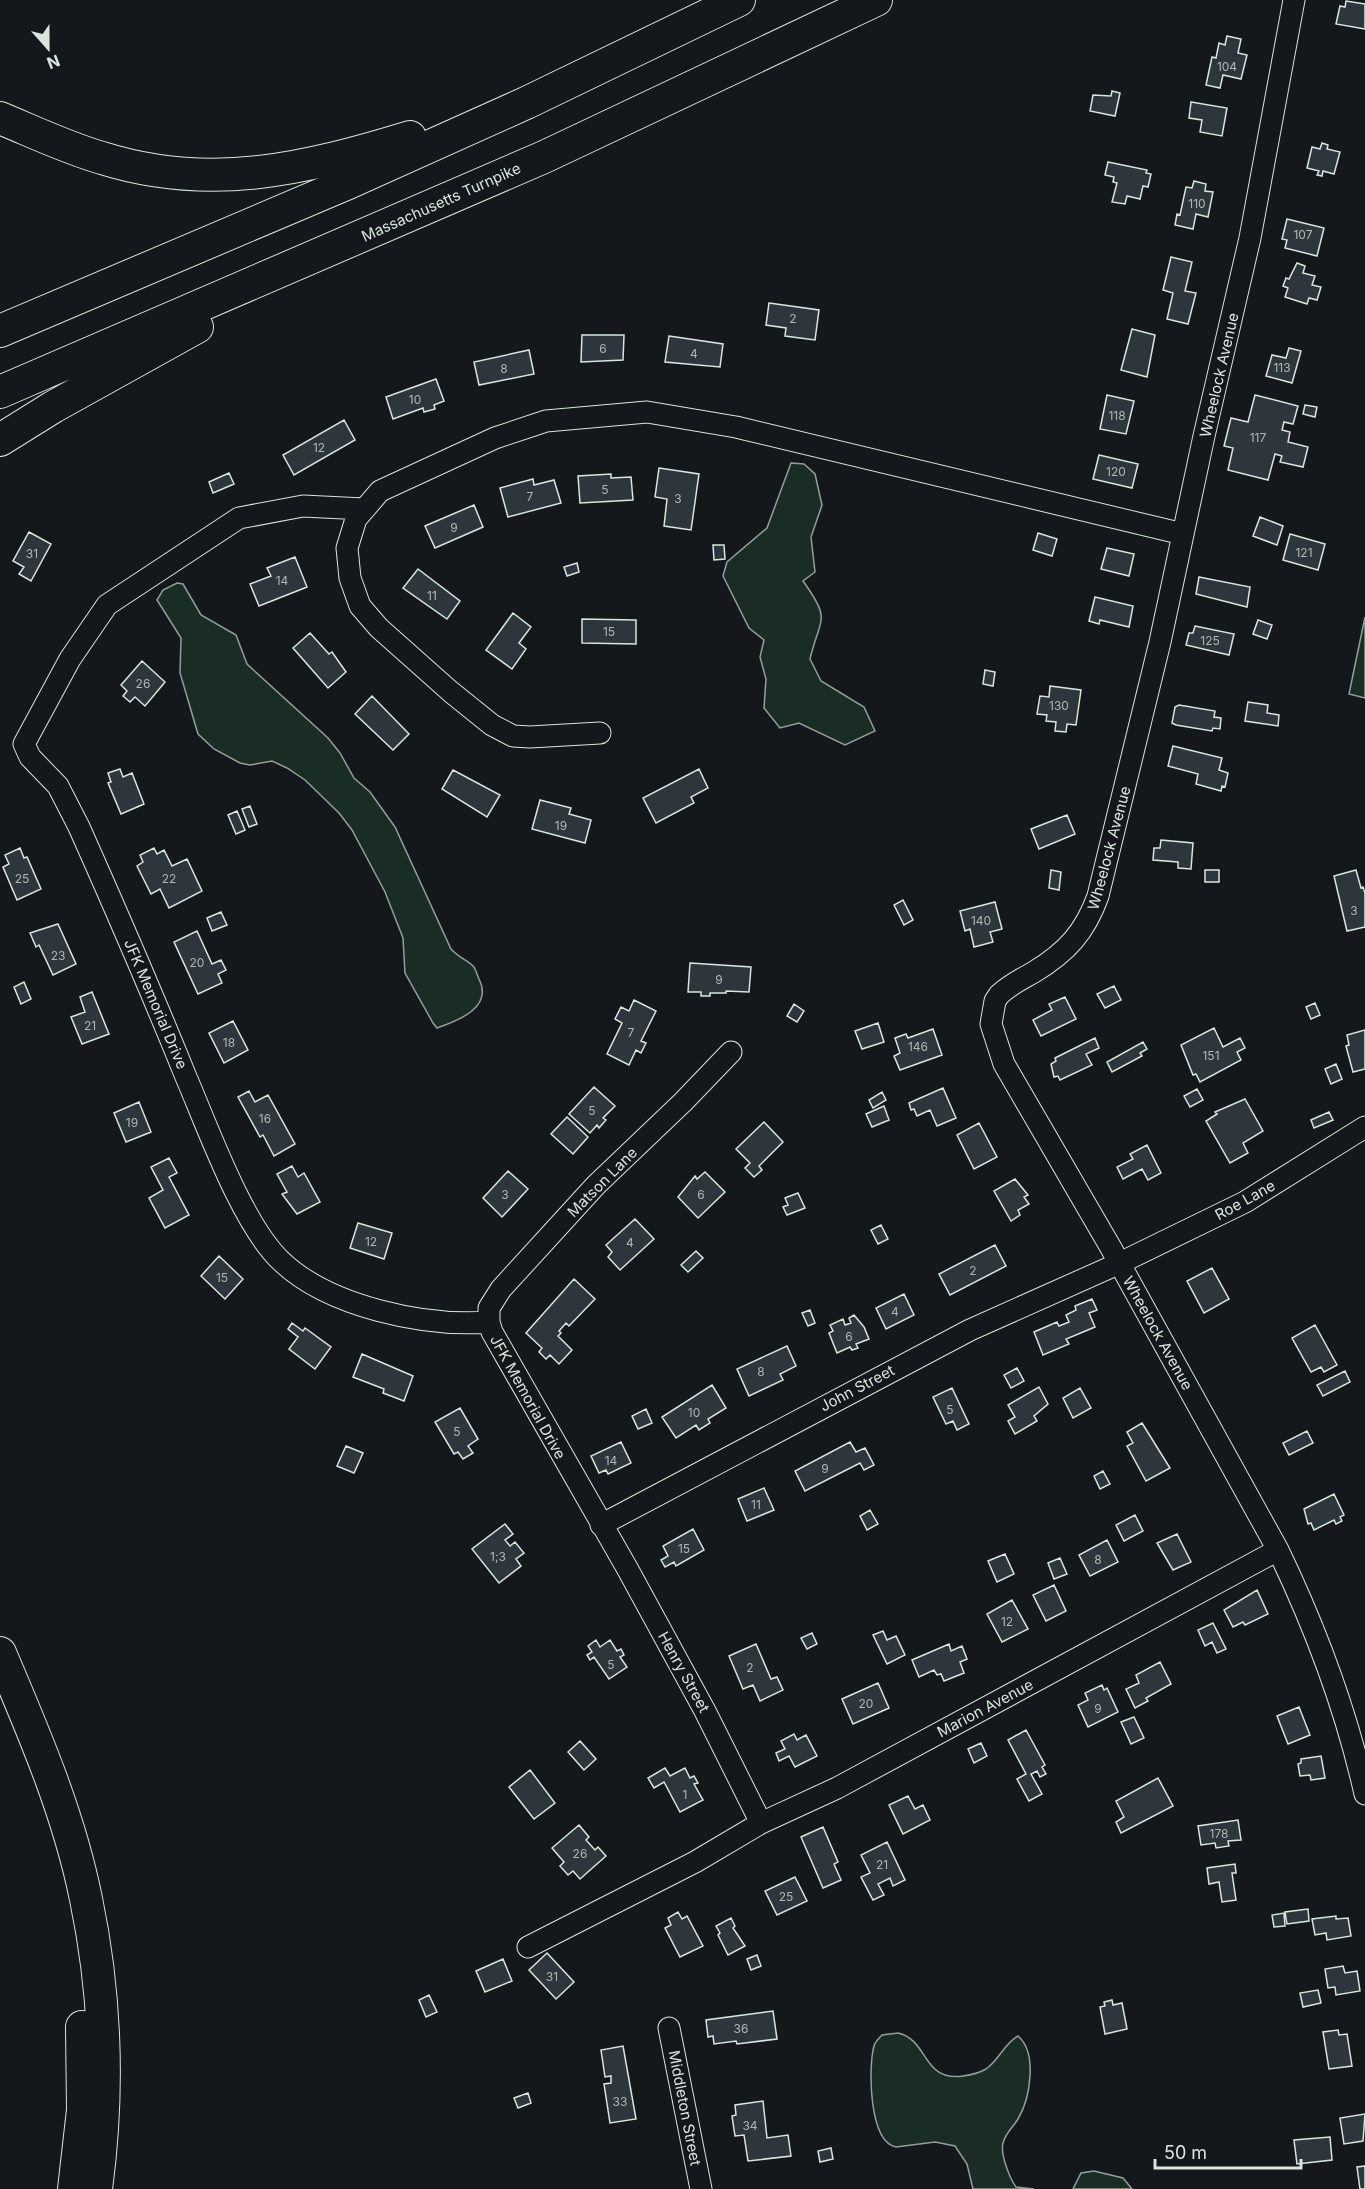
<svg xmlns="http://www.w3.org/2000/svg" width="1365" height="2189" font-family="Inter,sans-serif">
<style>
.green{fill:#1a2d24;stroke:#939e99;stroke-width:1.5}
.building{fill:#2c363c;stroke:#d8e6dc;stroke-width:1.5}
.lines{fill:none;stroke-linecap:round;stroke-linejoin:round}
.minor-casing{stroke:#d8e6dc;stroke-width:23}
.highway-casing{stroke:#d8e6dc;stroke-width:34}
.minor{stroke:#14181c;stroke-width:21}
.highway{stroke:#14181c;stroke-width:32}
.labels{text-anchor:middle;dominant-baseline:central;stroke-width:4.5;stroke-linejoin:round;paint-order:stroke}
.number-label{font-size:12px;fill:#adbab4}
.street-label{font-size:15px;fill:#d8e6dc;stroke:#14181c}
</style>
<rect width="100%" height="100%" fill="#14181c"/>
<path class="green" d="M791,463L804,464L815,474L822,505L811,537L815,572L803,581C832,621 820,617 810,659L821,681L864,707L875,731L845,745L799,723L780,728L764,708L766,679L760,657L764,640L749,628L723,576L727,562L767,528Z
M177,583L183,584L201,615L236,635L247,664L328,738L340,753L354,778L370,792L395,827L451,949C458,957 467,960 473,966C476,969 477,975 479,979C493,1007 460,1020 437,1028L433,1023L405,973L403,938L385,892L352,830L339,813L305,780L287,768L272,761L250,765L240,763L214,749L198,734L180,673L181,638L157,600L163,590Z
M1365,617V698L1349,694Z
M898,2033C929,2040 922,2082 963,2076C971,2075 979,2073 986,2069C999,2060 1004,2044 1018,2036C1038,2053 1030,2099 1018,2119C1013,2127 1005,2134 1003,2143C1000,2154 1010,2179 1016,2187L1034,2189H973L967,2164L955,2146L935,2142L896,2147C869,2142 868,2068 874,2046C875,2042 879,2038 882,2035Z
M1094,2171L1123,2178L1132,2189H1073L1081,2173Z"/>
<path class="building" d="M1346,1L1365,4V29L1336,24L1340,6L1345,7Z
M1227,36L1241,39L1238,53L1247,55L1241,79L1223,75L1220,88L1206,85L1212,57L1216,58L1219,43L1225,45Z
M1112,91L1120,93L1115,116L1090,111L1093,95L1111,96Z
M1191,102L1227,108L1222,136L1200,132L1202,120L1189,118Z
M1322,143L1328,145L1327,149L1340,152L1334,174L1323,171L1322,176L1317,175L1319,171L1307,168L1312,147L1320,149Z
M1108,162L1147,170L1146,173L1151,174L1148,187L1143,186L1140,199L1127,196L1125,204L1112,202L1117,183L1113,182L1114,177L1105,175Z
M1194,181L1206,184L1205,191L1213,192L1208,217L1196,214L1193,229L1175,225L1177,214L1180,215L1186,187L1192,188Z
M1287,219L1324,228L1317,256L1285,248L1287,240L1282,239Z
M1171,257L1192,262L1185,291L1196,293L1188,324L1167,319L1173,293L1163,290Z
M1297,263L1305,266L1303,273L1315,276L1312,285L1321,287L1317,300L1309,298L1307,304L1285,297L1288,288L1283,286L1286,278L1289,279Z
M769,303L819,310L815,340L785,336L786,328L766,325Z
M1132,329L1155,335L1147,377L1121,370Z
M582,335H624L623,360L581,362Z
M669,336L723,344L720,367L665,362Z
M1289,348L1301,351L1292,383L1266,376L1272,355L1286,358Z
M529,350L534,374L479,385L474,362Z
M436,379L444,401L434,405L435,409L424,412L423,408L393,419L386,397Z
M1107,395L1134,401L1126,434L1100,429Z
M1255,395L1298,406L1293,424L1284,422L1282,430L1290,432L1288,442L1308,447L1303,467L1280,462L1282,456L1275,454L1268,480L1228,470L1233,448L1224,446L1231,418L1248,422Z
M1305,405L1317,407L1315,417L1303,414Z
M344,420L355,440L294,475L283,455Z
M1099,455L1138,464L1132,488L1093,479Z
M659,468L699,474L691,530L664,526L667,499L655,497Z
M229,473L234,484L213,493L209,482Z
M611,474V478L631,477L633,500L580,503L578,476Z
M533,479L534,485L554,480L561,503L508,517L500,488Z
M474,505L483,527L435,548L425,526Z
M1260,517L1283,526L1277,545L1253,536Z
M29,532L51,544L31,581L19,574L24,567L13,561Z
M1038,533L1057,539L1052,556L1033,550Z
M1290,534L1325,544L1318,570L1283,560Z
M713,545H724L725,559L714,560Z
M1107,548L1134,554L1129,576L1101,569Z
M295,557L307,587L259,606L250,584L271,576L267,568Z
M577,563L579,572L567,576L564,567Z
M418,569L460,601L447,619L403,588Z
M1199,577L1250,587L1247,607L1196,594Z
M1095,597L1133,606L1129,627L1100,620L1099,624L1089,621Z
M513,613L531,627L519,643L526,649L512,669L486,650Z
M582,619L636,620V644L582,643Z
M1258,620L1272,625L1267,639L1253,634Z
M1195,626L1234,634L1229,655L1186,645L1189,633H1193Z
M310,633L329,654L332,652L346,672L328,688L293,648Z
M142,661L165,682L145,706L135,697L130,702L123,696L127,691L121,685Z
M985,670L995,672L993,686L983,684Z
M1050,686L1081,690L1076,725L1067,724L1066,732L1055,731L1056,722L1046,721L1047,715L1037,714L1040,696L1049,697Z
M372,696L409,734L393,750L355,714Z
M1248,702L1268,705L1267,713L1279,715L1278,726L1245,721Z
M1179,705L1215,711L1214,717L1221,718L1220,729L1213,728L1212,731L1176,725L1172,723L1175,707Z
M1173,746L1222,758L1219,770L1228,773L1225,787L1222,786L1221,791L1196,784L1198,774L1168,766Z
M120,769L123,777L132,773L144,804L121,814L108,783L111,782L108,773Z
M699,769L708,788L691,797L694,803L656,823L643,798Z
M453,770L500,795L487,817L442,789Z
M540,800L571,808L569,814L591,820L585,843L532,829Z
M250,806L257,824L249,827L242,809Z
M237,811L245,830L236,834L228,815Z
M1067,815L1075,834L1039,849L1031,829Z
M1161,840L1193,843L1191,869L1178,868V862L1153,860L1154,848H1160Z
M20,848L24,858L27,857L41,889L17,900L3,867L9,864L5,855Z
M154,848L157,854L164,850L172,866L187,859L202,891L169,908L160,889L151,894L137,866L143,862L140,855Z
M1051,870L1061,872L1059,890L1049,888Z
M1205,870H1219V882H1205Z
M1356,870L1361,888L1363,887L1365,893V927L1347,931L1334,876Z
M903,900L913,920L904,925L894,905Z
M995,902L1002,929L990,932L993,942L974,947L970,929L965,931L960,911Z
M221,912L227,925L212,931L207,918Z
M58,924L76,964L53,975L39,945L36,947L30,933Z
M197,931L212,964L221,960L226,970L218,974L222,983L198,994L174,942Z
M690,963L751,967L749,992L726,991V993H710V996H701V992H688Z
M24,982L31,999L21,1004L14,987Z
M1114,986L1121,1000L1105,1008L1097,994Z
M92,992L109,1034L82,1044L71,1017L85,1012L80,997Z
M1065,997L1076,1019L1041,1036L1033,1020L1052,1010L1049,1004Z
M634,1000L656,1011L641,1041L646,1043L641,1053L636,1050L629,1065L607,1054L622,1023L615,1019L621,1007L629,1011Z
M1315,1003L1320,1015L1311,1019L1306,1007Z
M794,1004L804,1011L797,1022L787,1016Z
M233,1021L248,1050L224,1063L209,1033Z
M878,1023L884,1042L862,1049L855,1031Z
M1214,1028L1223,1047L1240,1038L1245,1048L1237,1052L1241,1060L1200,1082L1196,1074L1193,1075L1181,1045Z
M933,1029L942,1055L900,1070L894,1056L900,1053L895,1038L906,1034L908,1038Z
M1365,1030V1069L1353,1072L1346,1046L1349,1045L1347,1035Z
M1095,1038L1099,1048L1086,1054L1092,1065L1060,1080L1058,1076L1054,1077L1051,1064L1056,1061L1055,1058Z
M1143,1042L1147,1049L1140,1053L1142,1056L1112,1072L1107,1062Z
M1336,1064L1342,1079L1331,1084L1325,1069Z
M594,1087L615,1106L603,1118L606,1120L599,1128L597,1125L590,1133L569,1114Z
M943,1088L956,1118L937,1126L930,1110L917,1116L914,1109L911,1110L909,1103Z
M1197,1089L1203,1100L1190,1107L1184,1096Z
M249,1091L255,1102L268,1095L295,1144L274,1156L263,1135L260,1137L238,1097Z
M882,1092L886,1100L873,1108L869,1100Z
M1245,1099L1263,1131L1243,1143L1248,1153L1230,1163L1206,1121L1217,1114L1215,1112Z
M139,1102L151,1132L126,1142L114,1113Z
M884,1106L889,1120L872,1127L866,1114Z
M1329,1112L1333,1120L1314,1128L1311,1120Z
M567,1117L588,1137L573,1154L551,1134Z
M764,1122L783,1142L759,1166L762,1170L754,1177L745,1168L750,1163L736,1149Z
M979,1123L997,1157L974,1169L957,1135Z
M1147,1145L1161,1173L1148,1180L1142,1169L1123,1179L1117,1167L1133,1159L1130,1154Z
M169,1158L177,1173L169,1177L189,1215L165,1228L149,1198L163,1190L151,1167Z
M292,1166L298,1177L304,1173L320,1202L297,1214L282,1194L287,1192L277,1174Z
M508,1171L528,1189L502,1217L483,1198Z
M705,1172L725,1192L698,1218L678,1197L695,1176L697,1179Z
M1015,1179L1028,1195L1024,1197L1029,1204L1018,1210L1020,1215L1011,1221L994,1191Z
M798,1193L805,1208L787,1215L783,1207L788,1205L785,1198Z
M635,1219L654,1239L620,1270L608,1257L612,1252L606,1245Z
M358,1223L392,1233L384,1259L350,1248Z
M881,1225L888,1239L878,1244L871,1230Z
M995,1245L1006,1266L950,1295L939,1274Z
M696,1251L703,1258L688,1272L681,1265Z
M219,1256L243,1279L225,1299L201,1276Z
M1212,1268L1229,1299L1204,1313L1187,1281Z
M574,1279L595,1299L569,1326L566,1323L559,1331L561,1333L558,1336L572,1350L559,1364L550,1355L546,1359L539,1352L542,1348L526,1333Z
M904,1294L914,1315L886,1329L876,1308Z
M1092,1299L1097,1310L1089,1313L1095,1327L1066,1339L1069,1344L1043,1355L1034,1332L1057,1322L1059,1326L1069,1322L1066,1315L1076,1310L1075,1306Z
M810,1310L815,1323L808,1326L802,1313Z
M854,1315L864,1327L869,1339L856,1344L858,1348L852,1350L850,1347L837,1353L829,1333L833,1331L830,1325L843,1319L845,1325L851,1323L849,1318Z
M292,1323L303,1331L305,1328L331,1347L315,1369L289,1349L298,1337L288,1329Z
M1315,1325L1337,1365L1324,1372L1321,1367L1311,1372L1292,1338Z
M787,1346L796,1366L780,1374L783,1380L749,1396L737,1369Z
M362,1354L413,1376L404,1401L383,1393L384,1389L353,1377Z
M1017,1368L1024,1381L1011,1388L1004,1375Z
M1345,1371L1350,1382L1323,1396L1317,1385Z
M712,1385L726,1408L708,1419L710,1423L699,1430L696,1425L676,1438L662,1417Z
M1039,1387L1048,1404L1034,1416L1037,1421L1015,1434L1008,1421L1015,1417L1008,1405Z
M952,1388L969,1424L957,1430L953,1421L946,1424L933,1397Z
M1080,1388L1091,1408L1073,1418L1063,1398Z
M460,1408L478,1439L468,1446L473,1453L463,1459L458,1452L454,1454L435,1422Z
M646,1409L652,1423L638,1429L632,1416Z
M1142,1423L1170,1468L1146,1481L1127,1446L1133,1443L1127,1432Z
M1307,1431L1313,1443L1289,1455L1283,1443Z
M621,1442L631,1463L608,1474L606,1470L599,1473L591,1456Z
M850,1442L856,1452L865,1448L874,1465L864,1470L860,1463L805,1491L795,1471Z
M346,1446L363,1453L354,1473L337,1466Z
M1103,1471L1110,1484L1100,1489L1094,1476Z
M764,1488L774,1510L747,1521L738,1499Z
M1334,1494L1344,1515L1340,1517L1342,1521L1336,1524L1334,1520L1314,1530L1311,1523L1308,1524L1304,1509Z
M870,1510L878,1524L867,1530L860,1516Z
M1135,1515L1143,1531L1124,1541L1116,1525Z
M505,1524L513,1534L505,1540L510,1546L515,1542L524,1553L516,1559L521,1566L499,1583L472,1549Z
M693,1529L704,1550L676,1566L674,1562L665,1567L661,1560L668,1556L663,1546Z
M1177,1534L1191,1562L1173,1570L1157,1543Z
M1107,1540L1118,1562L1090,1576L1079,1555Z
M1005,1554L1014,1574L997,1582L988,1561Z
M1060,1558L1067,1574L1054,1579L1048,1563Z
M1054,1585L1066,1611L1046,1621L1033,1595Z
M1257,1590L1268,1614L1245,1625L1243,1622L1233,1627L1224,1610Z
M1012,1600L1028,1629L1002,1642L987,1614Z
M1213,1623L1226,1649L1217,1653L1212,1642L1205,1646L1198,1630Z
M883,1631L887,1640L896,1636L905,1655L887,1664L873,1635Z
M812,1633L817,1644L807,1649L801,1638Z
M596,1640L600,1647L610,1640L617,1651L621,1649L624,1655L620,1657L627,1667L609,1679L594,1657L590,1660L587,1655L592,1652L588,1646Z
M756,1644L771,1679L777,1677L783,1690L760,1701L753,1685L743,1689L729,1656Z
M949,1644L951,1651L962,1646L967,1659L960,1662L964,1673L944,1681L941,1674L937,1675L934,1670L919,1677L912,1660Z
M1160,1662L1171,1684L1146,1698L1148,1701L1135,1708L1126,1689L1139,1683L1136,1675Z
M878,1683L889,1708L853,1724L842,1699Z
M1102,1685L1104,1690L1107,1688L1118,1712L1088,1727L1078,1705L1088,1700L1085,1693Z
M1299,1707L1310,1735L1288,1744L1277,1716Z
M1134,1717L1144,1738L1131,1744L1121,1722Z
M1026,1730L1045,1765L1042,1767L1046,1774L1040,1777L1037,1771L1031,1774L1042,1794L1029,1801L1017,1779L1026,1774L1008,1740Z
M794,1734L797,1740L806,1735L817,1756L795,1767L789,1756L779,1761L776,1753L785,1749L781,1741Z
M580,1741L596,1759L584,1770L568,1752Z
M981,1743L987,1756L974,1763L968,1749Z
M1321,1756L1325,1778L1311,1780L1310,1775L1300,1776L1298,1764L1301,1763V1759Z
M665,1768L670,1776L685,1768L690,1778L694,1776L698,1783L694,1784L703,1800L680,1812L664,1782L654,1788L648,1778Z
M530,1770L555,1803L534,1819L509,1787Z
M1158,1778L1173,1806L1121,1833L1116,1822L1124,1817L1116,1801Z
M908,1796L915,1809L923,1805L930,1820L903,1834L889,1805Z
M1238,1820L1241,1840L1228,1841L1229,1846L1216,1848L1215,1843L1201,1845L1198,1826Z
M579,1825L589,1837L586,1840L595,1850L598,1847L606,1856L580,1879L573,1871L568,1875L560,1866L564,1862L552,1848Z
M823,1827L838,1862L834,1864L841,1880L823,1888L801,1837Z
M887,1842L905,1880L893,1886L890,1878L878,1884L884,1895L873,1900L861,1877L870,1873L861,1855Z
M1235,1864L1236,1873H1232L1236,1900L1222,1902L1219,1882L1209,1884L1207,1868Z
M795,1877L807,1901L777,1915L765,1891Z
M1308,1909L1309,1921L1287,1924L1285,1912Z
M678,1912L682,1919L687,1916L703,1946L680,1957L665,1928L671,1925L668,1918Z
M1284,1913L1285,1926L1274,1927L1272,1915Z
M1336,1916V1919L1348,1918L1351,1936L1327,1940L1326,1933L1315,1935L1312,1919Z
M731,1918L735,1926L733,1928L745,1946L728,1955L718,1935L720,1933L716,1926Z
M547,1953L574,1982L556,1999L529,1970Z
M757,1955L761,1966L751,1970L747,1959Z
M503,1959L512,1981L485,1992L476,1971Z
M1343,1966L1345,1973L1357,1971L1360,1991L1336,1995L1335,1987L1328,1988L1325,1969Z
M1318,1990L1321,2003L1303,2007L1300,1993Z
M429,1995L437,2012L426,2017L419,2000Z
M1112,2000L1113,2005L1122,2003L1127,2029L1105,2034L1100,2007L1105,2006L1104,2002Z
M773,2011L777,2039L737,2044L736,2041L714,2044L713,2036L708,2037L706,2020Z
M1338,2030L1339,2035L1347,2034L1352,2066L1329,2069L1323,2032Z
M623,2046L636,2119L610,2123L604,2084L611,2083V2076L605,2077L601,2050Z
M528,2093L531,2103L518,2108L514,2098Z
M763,2101L767,2138L788,2135L791,2156L748,2161L744,2135L735,2136L732,2116L736,2115L735,2105Z
M1365,2114L1363,2141L1344,2144L1340,2118Z
M1330,2137L1332,2160L1297,2164L1294,2140Z
M831,2148L833,2159L820,2162L818,2151Z
M1365,2166V2189H1360L1357,2167Z"/>
<g class="lines">
<g class="minor-casing">
<path id="minor" d="M1294,0L1250,238L1204,436L1160,642L1098,896C1085,932 1067,952 1034,972C1022,979 1009,985 999,995L995,1001L991,1024L1004,1064L1111,1248L1278,1550C1316,1629 1346,1709 1365,1794
M364,509L303,506L239,518L107,605L70,659L24,744L30,757L58,786L79,827C116,910 152,993 186,1077C208,1128 242,1224 281,1261C329,1307 425,1327 489,1322L492,1332L627,1568L705,1711L761,1823
M600,733L530,737L513,736L492,725L451,692L379,628L360,606L350,578L347,548L356,519L380,491L495,438L546,421L647,412L736,427L1183,534
M489,1322V1308L501,1289L596,1185L683,1102L731,1052
M601,1525L970,1330L1120,1263L1245,1202L1365,1127
M528,1947L695,1862L761,1823L837,1788L1278,1550
M669,2028L701,2189"/>
</g>
<g class="highway-casing">
<path id="highway" d="M0,118C34,132 67,148 102,158C210,192 305,169 410,137
M0,331L348,183L526,103L739,0
M0,392L544,157L876,0
M0,440L53,407L197,327
M0,1653C34,1733 69,1814 86,1899C106,1995 109,2092 96,2189
M74,2189L83,2110L82,2027"/>
</g>
<use href="#minor" class="minor"/>
<use href="#highway" class="highway"/>
</g>
<g class="labels">
<g class="number-label">
<text x="1227" y="66">104</text>
<text x="1197" y="203">110</text>
<text x="1303" y="234">107</text>
<text x="793" y="318">2</text>
<text x="603" y="348">6</text>
<text x="694" y="353">4</text>
<text x="1282" y="367">113</text>
<text x="504" y="368">8</text>
<text x="415" y="399">10</text>
<text x="1117" y="415">118</text>
<text x="1258" y="437">117</text>
<text x="319" y="447">12</text>
<text x="1116" y="471">120</text>
<text x="605" y="489">5</text>
<text x="530" y="496">7</text>
<text x="678" y="498">3</text>
<text x="454" y="527">9</text>
<text x="1304" y="552">121</text>
<text x="32" y="553">31</text>
<text x="282" y="580">14</text>
<text x="432" y="595">11</text>
<text x="609" y="631">15</text>
<text x="1210" y="640">125</text>
<text x="143" y="683">26</text>
<text x="1059" y="705">130</text>
<text x="561" y="825">19</text>
<text x="22" y="878">25</text>
<text x="169" y="878">22</text>
<text x="1354" y="910">3</text>
<text x="981" y="920">140</text>
<text x="58" y="955">23</text>
<text x="197" y="962">20</text>
<text x="719" y="979">9</text>
<text x="90" y="1025">21</text>
<text x="631" y="1032">7</text>
<text x="229" y="1042">18</text>
<text x="918" y="1046">146</text>
<text x="1211" y="1055">151</text>
<text x="592" y="1110">5</text>
<text x="265" y="1118">16</text>
<text x="132" y="1122">19</text>
<text x="505" y="1194">3</text>
<text x="701" y="1194">6</text>
<text x="371" y="1241">12</text>
<text x="630" y="1242">4</text>
<text x="973" y="1270">2</text>
<text x="222" y="1277">15</text>
<text x="895" y="1311">4</text>
<text x="849" y="1336">6</text>
<text x="761" y="1371">8</text>
<text x="950" y="1409">5</text>
<text x="694" y="1412">10</text>
<text x="457" y="1431">5</text>
<text x="611" y="1460">14</text>
<text x="825" y="1468">9</text>
<text x="756" y="1504">11</text>
<text x="684" y="1548">15</text>
<text x="498" y="1556">1;3</text>
<text x="1098" y="1559">8</text>
<text x="1007" y="1621">12</text>
<text x="611" y="1664">5</text>
<text x="750" y="1667">2</text>
<text x="866" y="1703">20</text>
<text x="1098" y="1708">9</text>
<text x="685" y="1794">1</text>
<text x="1219" y="1833">178</text>
<text x="580" y="1853">26</text>
<text x="882" y="1864">21</text>
<text x="786" y="1896">25</text>
<text x="552" y="1976">31</text>
<text x="741" y="2028">36</text>
<text x="620" y="2101">33</text>
<text x="750" y="2125">34</text>
</g>
<g class="street-label">
<text transform="translate(441 202) rotate(-24)">Massachusetts Turnpike</text>
<text transform="translate(1219 375) rotate(-77)">Wheelock Avenue</text>
<text transform="translate(1109 848) rotate(-75)">Wheelock Avenue</text>
<text transform="translate(156 1004) rotate(67)">JFK Memorial Drive</text>
<text transform="translate(602 1182) rotate(-45)">Matson Lane</text>
<text transform="translate(1245 1200) rotate(-29)">Roe Lane</text>
<text transform="translate(1158 1333) rotate(61)">Wheelock Avenue</text>
<text transform="translate(857 1388) rotate(-28)">John Street</text>
<text transform="translate(528 1397) rotate(61)">JFK Memorial Drive</text>
<text transform="translate(684 1672) rotate(61)">Henry Street</text>
<text transform="translate(985 1708) rotate(-28)">Marion Avenue</text>
<text transform="translate(685 2108) rotate(79)">Middleton Street</text>
</g>
</g>
<g transform="translate(48 48) rotate(159)" stroke="#14181c" stroke-width="4.5" paint-order="stroke">
<path d="M0-4.5L10 22L0 15L-10 22Z" fill="#d8e6dc"/>
<text y="-9" font-size="16" font-weight="bold" text-anchor="middle" fill="#d8e6dc">N</text>
</g>
<path d="M1155 2159v9h146v-9" fill="none" stroke="#d8e6dc" stroke-width="3"/>
<text x="1164" y="2159" font-size="18" fill="#d8e6dc" stroke="#14181c" stroke-width="4.5" paint-order="stroke">50 m</text>
</svg>
